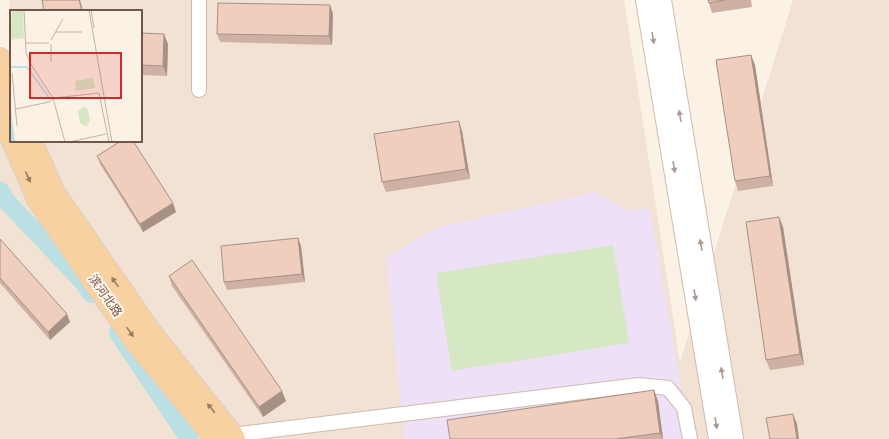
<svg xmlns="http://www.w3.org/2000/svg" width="889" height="439" font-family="Signika,'Noto Sans SC',sans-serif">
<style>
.residential{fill:#f2e2d3}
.education{fill:#eee1f7}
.green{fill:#d5e8c3}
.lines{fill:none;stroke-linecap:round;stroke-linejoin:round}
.canal{stroke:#bae0e4;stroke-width:18}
.minor-casing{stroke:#cebaae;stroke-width:16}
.secondary-casing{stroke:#d1baac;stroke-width:22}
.primary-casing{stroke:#d8d0cd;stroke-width:24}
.minor{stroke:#fff;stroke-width:14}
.secondary{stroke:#fff;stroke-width:20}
.primary{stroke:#f7d1a0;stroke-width:22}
.wall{fill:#ceb1a3}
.shaded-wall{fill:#a79084}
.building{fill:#efcebd;stroke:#a79084}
.oneway{fill:#aa9a93}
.oneway2{fill:#9a7b64}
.labels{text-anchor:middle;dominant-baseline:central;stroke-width:4;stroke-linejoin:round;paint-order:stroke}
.street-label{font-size:12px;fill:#72564b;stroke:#fef5ea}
.inset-river{fill:none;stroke:#bae0e4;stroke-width:2}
.inset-road{fill:none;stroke:#c4b3a7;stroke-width:1}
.view{fill:#d62828;fill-opacity:0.15;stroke:#d62828;stroke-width:2}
.inset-edge{fill:none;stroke:#72564b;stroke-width:2}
</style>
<rect width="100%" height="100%" fill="#fbf1e4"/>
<path class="residential" d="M9,0H624L680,362L793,0H889V439H0V65L11,59V141H141V11H11V19Z"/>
<path class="education" d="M594,192L628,210L650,209L690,439H404L386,257L438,227Z"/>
<path class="green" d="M613,245L629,343L452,371L436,273Z"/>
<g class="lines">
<path class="canal" d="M0,190L9,204L84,283L91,294
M118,333L189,439"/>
<g class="minor-casing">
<path id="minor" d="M199,90V0
M226,439L232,435L639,385L668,388L684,408L690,439"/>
</g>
<g class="secondary-casing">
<path id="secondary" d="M646,0L719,439
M661,0L733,439"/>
</g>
<g class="primary-casing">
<path id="primary" d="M0,59L11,96
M0,112L11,137
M13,141L39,201L136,342L216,439
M31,141L54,193L150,332L232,435L234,439"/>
</g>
<use href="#minor" class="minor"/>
<use href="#secondary" class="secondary"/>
<use href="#primary" class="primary"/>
</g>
<path class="wall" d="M708,0H751L752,7L712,13Z
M330,5L333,14L332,45L220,42L217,34Z
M141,33L168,44L167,76L141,75Z
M751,55L755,65L773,186L738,191L735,181Z
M462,131L470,179L386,192L382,182Z
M97,156L176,212L143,232L100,164Z
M779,217L783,227L804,365L770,370L766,360Z
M298,238L301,246L305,282L227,290L224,282Z
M0,240L70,322L50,340L0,283Z
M169,276L286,401L263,417L172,286Z
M654,390L658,401L663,439H450Z"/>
<path class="shaded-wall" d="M79,0H80L83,11H82Z
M330,5L333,14L332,45L329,36Z
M164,34L168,44L167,76L163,66Z
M751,55L755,65L773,186L770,176Z
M459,121L462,131L470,179L466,169Z
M173,203L176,212L143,232L140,224Z
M779,217L783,227L804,365L800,354Z
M298,238L301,246L305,282L302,274Z
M67,314L70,322L50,340L48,332Z
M654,390L658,401L663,439L660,433Z
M282,391L286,401L263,417L259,407Z
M793,414L797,424L799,439H797Z"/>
<path class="building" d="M42,0H79L82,11H44Z
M708,0H725L709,3Z
M218,3L330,5L329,36L217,34Z
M141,33L164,34L163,66L141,65Z
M751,55L770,176L735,181L716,60Z
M459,121L466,169L382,182L374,134Z
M121,141H133L173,203L140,224L97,156Z
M779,217L800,354L766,360L746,222Z
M298,238L302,274L224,282L221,246Z
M0,239L67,314L48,332L0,278Z
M192,260L282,391L259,407L169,276Z
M654,390L660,433L615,439H450L447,420Z
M793,414L797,439H770L766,418Z"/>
<defs><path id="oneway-solid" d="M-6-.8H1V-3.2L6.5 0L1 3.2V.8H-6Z"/></defs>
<g class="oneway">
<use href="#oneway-solid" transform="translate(653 38) rotate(81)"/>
<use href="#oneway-solid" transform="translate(680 116) rotate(-99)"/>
<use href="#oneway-solid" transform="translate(674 167) rotate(81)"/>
<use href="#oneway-solid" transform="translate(701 245) rotate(-99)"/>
<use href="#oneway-solid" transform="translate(695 295) rotate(81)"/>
<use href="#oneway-solid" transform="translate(722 373) rotate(-99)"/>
<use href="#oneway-solid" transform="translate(716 423) rotate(81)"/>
</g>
<g class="oneway2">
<use href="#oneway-solid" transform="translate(28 177) rotate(66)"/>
<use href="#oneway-solid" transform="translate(115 282) rotate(-125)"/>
<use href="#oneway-solid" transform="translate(130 332) rotate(55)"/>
<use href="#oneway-solid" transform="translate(211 408) rotate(-129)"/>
</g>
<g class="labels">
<g class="street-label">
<text transform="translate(105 296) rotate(55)">滨河北路</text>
</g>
</g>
<g transform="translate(10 10)">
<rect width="132" height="132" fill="#fbf1e4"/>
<path d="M2,0H13L14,28L0,30ZM83,68L85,78L66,81L65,71ZM74,96L78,100L80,111L76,117L70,113L68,101Z" fill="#d5e8c3"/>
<path d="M0,93L3,115L5,132H0Z" fill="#bae0e4"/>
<path class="inset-river" d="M0,57H17L40,89"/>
<path class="inset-road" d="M14,0L16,42L20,53L43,88L55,132M79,0L102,132M81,0L84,18M46,22H72M41,30L53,9M16,33H39M41,52V34M2,63L7,116M6,99L39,92L44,88L89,83L99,132M59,132L96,124"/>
<path class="view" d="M20,43H111V88H20Z"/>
<rect width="132" height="132" class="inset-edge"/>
</g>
</svg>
